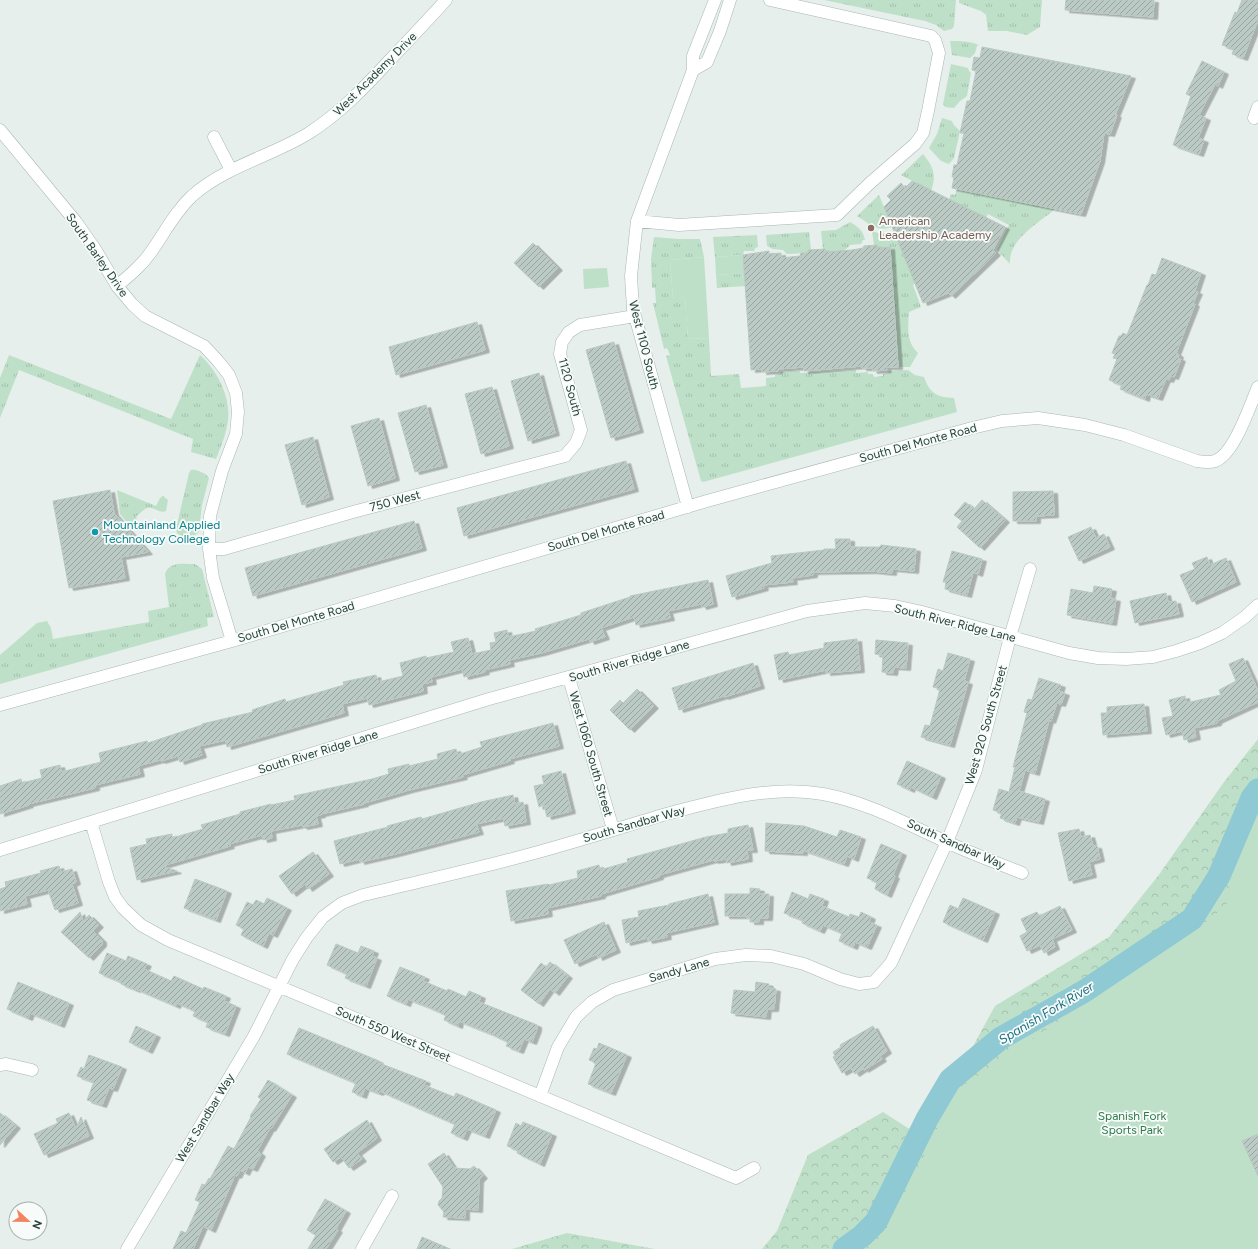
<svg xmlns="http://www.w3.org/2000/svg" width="1258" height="1249" font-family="Figtree,sans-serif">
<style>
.grass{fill:url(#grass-tufts)}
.forest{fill:url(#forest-crowns)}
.park{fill:#bfe0c8}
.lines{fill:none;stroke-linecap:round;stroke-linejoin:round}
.river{stroke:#8ec9d4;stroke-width:23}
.building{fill:url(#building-hatch);stroke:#b8c9c2;filter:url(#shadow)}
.minor-casing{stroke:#a8b8b2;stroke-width:13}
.minor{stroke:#fff;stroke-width:12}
.education-dot{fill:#8d6e63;stroke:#f7fbf9;stroke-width:1.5}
.culture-dot{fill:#0f9aa8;stroke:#f7fbf9;stroke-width:1.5}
.labels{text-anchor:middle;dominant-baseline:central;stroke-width:3.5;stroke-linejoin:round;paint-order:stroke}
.street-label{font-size:12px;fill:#24423a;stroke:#f7fbf9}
.education-label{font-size:12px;fill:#785e54;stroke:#f7fbf9;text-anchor:start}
.culture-label{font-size:12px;fill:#0d838f;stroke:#f7fbf9;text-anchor:start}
.park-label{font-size:12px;fill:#2d7a4b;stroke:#f7fbf9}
.water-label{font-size:13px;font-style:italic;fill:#1c6f80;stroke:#f7fbf9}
</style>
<defs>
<pattern id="grass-tufts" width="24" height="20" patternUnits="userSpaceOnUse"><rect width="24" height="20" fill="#bfe0c8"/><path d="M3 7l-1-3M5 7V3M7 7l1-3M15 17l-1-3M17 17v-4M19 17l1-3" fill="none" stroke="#a4c1ad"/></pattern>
<pattern id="forest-crowns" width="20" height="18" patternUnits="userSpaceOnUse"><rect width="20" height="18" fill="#bfe0c8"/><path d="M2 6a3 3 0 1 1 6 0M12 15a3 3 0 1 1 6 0" fill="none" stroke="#a4c1ad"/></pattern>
<pattern id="building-hatch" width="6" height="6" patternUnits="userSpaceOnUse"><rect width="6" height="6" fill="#bbcac4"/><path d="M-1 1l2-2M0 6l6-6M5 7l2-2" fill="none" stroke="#98a6a0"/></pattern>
<filter id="shadow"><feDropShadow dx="4.5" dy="2.5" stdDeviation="0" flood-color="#0004"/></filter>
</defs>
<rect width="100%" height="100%" fill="#e6efeb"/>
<path class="grass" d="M824,0H956L954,26L952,29L944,31L936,25L925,21Z
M959,0H1042L1040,27L1027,35L1007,31H988L986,15L981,11L959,3Z
M950,41C961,41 970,41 979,45L977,46L975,53L970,58L952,55Z
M951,64L968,68L969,71L971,73L967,96L960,101L954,108L945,107L943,104Z
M942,118L952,121L953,124L960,131L954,158L949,164L941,161L929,148L937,134Z
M923,154C933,166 937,175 931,191L901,175Z
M957,189L1055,209C1038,224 1008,239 1010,264L997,250L1009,225L988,214L986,218L949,200L951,194L955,195Z
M879,195L892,227C876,232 870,224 857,216Z
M850,222C858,227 863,230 865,240H863L861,244L850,245C846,253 833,251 825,252L823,250L821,231L836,230Z
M872,231C881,234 886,235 894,232L915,283L913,285L921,307L909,312C908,327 906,342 918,353L910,367H899L890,247L877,248V245H874Z
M809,232L811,250L808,251V253L787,254L783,250L773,249L767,246L766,235Z
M757,235L758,247L755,248L754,251H744L743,255L715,257L713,237Z
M654,237L678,239H700L704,257L670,260L673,298L685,297L688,339L709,338L711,376L739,374L741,388L766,386V378L775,377V375L780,374L781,372L800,371V373L856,370V373L868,372V374H873L874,377L883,376V374L888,373L889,371L908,370L915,375L924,377C930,394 937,397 954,398L957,412L703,482L701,481L666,356L670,355L667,348L664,349L653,303H656L655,288H652L651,259Z
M744,273L745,286L717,288L716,275Z
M9,355L171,419L200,355C217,370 231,397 228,421C226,434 221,447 216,459L191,452L193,439L19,370L0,418V378Z
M191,470C197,469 205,473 209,478L202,505L199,532C192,538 184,540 177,533L176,529L189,473Z
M117,490L156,506L160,498L163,496L168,500L166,511C159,514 154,506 147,508C143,510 139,514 136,517L137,519L130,526L120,514Z
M195,564L202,569L214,617L207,618L208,626L0,684V655L37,623L47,621L51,628L53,639L149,622L148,611L169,607L165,574C169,561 184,564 195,564Z"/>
<path class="forest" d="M1258,739V896L987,1249H762L777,1231L808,1155L883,1112L925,1139L944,1099L995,1006L1109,937L1158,876L1224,782Z
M567,1233L655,1249H512Z"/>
<path class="park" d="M743,255L744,273L716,275L715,257Z
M704,257L709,338L688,339L685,297L673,299L670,260Z
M607,268L609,287L584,289L583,269Z
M1258,810V1249H875L879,1244L957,1090L1213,917L1230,900L1235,844Z"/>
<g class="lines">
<path class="river" d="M844,1249L862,1236L876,1222L927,1119L950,1080L1001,1038L1083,992L1192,919L1219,876L1252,798L1258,790"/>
</g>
<path class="building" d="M1066,0H1154L1153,17L1065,10Z
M1242,0H1258V20L1243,58L1232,54L1234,49L1222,45L1235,12L1237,13Z
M982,47L1131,76L1115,115H1117L1110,134L1104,133L1100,161L1081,214L952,188L954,177H952L954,165H957L964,133H960L967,101H970L976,71L972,70L974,57L980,58Z
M1202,61L1224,72L1218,86L1215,84L1199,115L1206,118L1198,138L1204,140L1199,154L1173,145L1191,96L1186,94Z
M912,181L1005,227L993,250L996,253L951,296L948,293L923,303L884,207L891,200L887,196L901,183L905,188Z
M533,243L558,268L539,287L514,263Z
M877,245V248L890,247L898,367H886L887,370L873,371L872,368H862V366L804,371V367L778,369V371L762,372V369L751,370L743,255L769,251V254L781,253V258L800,256L801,253H808V250L825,249V252L852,250L863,248L864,246Z
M1162,258L1201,273L1195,291L1198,292L1193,303L1195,304L1176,353L1179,355L1178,358L1181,359L1174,377L1171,376L1169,380L1166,379L1158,398L1146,394L1145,399L1120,389L1122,385L1109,380L1117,359L1113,358L1115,354L1112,353L1119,336H1121L1123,333L1127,335L1147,285H1148L1152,274L1156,275Z
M477,322L485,350L396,375L389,347Z
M614,342L639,430L611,438L586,350Z
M539,373L555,433L528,441L511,381Z
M492,387L509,446L481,454L465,394Z
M426,405L443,465L415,472L398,413Z
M379,418L395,478L368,486L351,426Z
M313,437L329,497L302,505L285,445Z
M626,461L634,489L464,536L457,508Z
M110,490L114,513L148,552L121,557L125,578L69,588L53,501Z
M1053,491L1054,515L1036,516V521H1013V492Z
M982,500L1005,520L980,548L957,527L962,521L954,515L965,502L974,509Z
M414,521L422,548L253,596L245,568Z
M1091,527L1096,538L1104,534L1110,547L1079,561L1068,537Z
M835,539H850V547H880L881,545L916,549L914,571L892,569V573L872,571L813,572V575L792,578L793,582L763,585L764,588L732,597L726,576L772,563L771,556L824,550V549H836Z
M952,551L982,559L978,574L973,572L967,595L945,589L946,582H943Z
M1207,557L1210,565L1226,558L1236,582L1192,602L1180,575L1195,569L1192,563Z
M708,580L713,604L702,607L701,604L668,611L670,618L636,625L634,617L601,628L605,637L590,642L589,639L541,653L509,660L510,664L484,670L485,672L464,677L462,669L431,677L432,682L422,684L423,691L369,705L367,698L342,704L344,713L227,747L226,740L199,746L202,755L180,762L178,756L161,761L160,760L138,766L140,774L95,785V788L28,804L29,805L0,814V786L21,779L22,783L42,778L40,770L60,765L61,772L101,762L99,753L147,741L148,743L202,725V724L253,712L252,710L285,699L286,702L344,685L343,682L376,675L378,682L403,676L400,663L426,656V658L454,652L451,642L468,638L472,654L491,650L490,643L496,642L494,633L507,630L508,637L536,631L535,629L581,615V613L630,597V596Z
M1094,586L1112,589L1110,598L1116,599L1112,623L1067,615L1071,589L1093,593Z
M1166,593L1168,602L1176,601L1179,614L1135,623L1130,601Z
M857,639L860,670L826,673V670L779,680L774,655L788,652L789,655L824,648V643Z
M876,640L908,643L906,668L894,667L893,673L882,672L883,655L875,654Z
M948,653L970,659L964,681L968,682L950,745L921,737L925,725L930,726L940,689L933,687L938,669L943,671Z
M1243,658L1258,691V702L1217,721V723L1194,728L1196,737L1184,740L1182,731L1166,735L1162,718L1173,716L1169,700L1185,696L1186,703L1221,695L1219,690L1236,681L1229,664Z
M753,663L760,686L724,697V696L679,710L672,688Z
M1039,678L1061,685L1059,691L1065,693L1061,704L1057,703L1051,721L1049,720L1035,773L1025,770L1019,791L1045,799L1039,822L1017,817L1015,823L1000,818L1002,813L993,810L999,789L1009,792L1015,767H1013L1027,713L1024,712L1028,699L1032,700Z
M637,689L654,706L630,730L610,710L620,700L623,703Z
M1144,704L1147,731L1103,735L1101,713H1107V707Z
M553,723L559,746L509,759L510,761L462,775L463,777L409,790L364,803V804L321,814V815L316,816L318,824L303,827L302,825L271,831L272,838L263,840L262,835L229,844L230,846L162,866L177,871L137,880L130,848L147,844L146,839L172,834V838L203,829L201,825L240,814V812L271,804V805L295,800L294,796L372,779L389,774L388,769L409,764V766L438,759L437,754L456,749L457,755L482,747L480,742Z
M907,761L941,776L932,797L911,787L910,790L897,784Z
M561,771L571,811L547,817L544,805L539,807L534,786L544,784L542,776Z
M513,795L515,804L523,802L526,822L505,826L503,818L476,824L479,832L395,854L360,862V859L340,864L334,841L388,827L387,826L421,817L422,819L481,802Z
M766,823L804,826L837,837L840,830L861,837L854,859L847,856L844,864L803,850V853L765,851Z
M748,825L753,850H747L748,859L727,863L726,859L714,861L713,860L659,875V877L601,894V896L547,908L548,914L511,921L506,891L548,884L549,885L578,878L577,871L599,865L600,870L628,862L627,859L706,837L728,833V829Z
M1079,829L1081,837L1090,835L1093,846H1097L1100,859L1089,862L1092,875L1069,881L1058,833Z
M881,844L902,853L893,875L895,876L887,895L875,889L877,882L867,878Z
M313,852L329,874L308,889L305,884L292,894L279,876Z
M59,866L61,872L72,869L76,882L72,884L78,903L55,910L48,890L25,896L27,904L0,911V889L6,887L5,882L41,873L40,871Z
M195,879L227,891L216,920L184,908Z
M750,888L760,889L759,894H769L768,918H759V922H750V918H747V916H725V894H750Z
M792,892L808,899L810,894L824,899L822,906L849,917L850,914L859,917L861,912L871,917L869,922L877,925L867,947L855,942L853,947L839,941L842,933L823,925L820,931L802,923L803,920L784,913Z
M708,894L714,922L666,933L667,937L648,941L647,938L626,943L622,920L639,917L638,911L669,905V904Z
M267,898L287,908L273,935L269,933L263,946L241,935L244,929L236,925L247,902L253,905L256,900L264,904Z
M963,898L995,912L983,940L943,922L950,905L958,909Z
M1060,906L1072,930L1052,939L1055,947L1044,953L1040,945L1027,951L1020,936L1027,932L1021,919L1037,912L1039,916Z
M80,912L83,921L89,915L99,925L93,931L102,940V944L89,958L61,932Z
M604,922L616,950L598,958L597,954L575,964L564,940Z
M336,944L358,953L361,946L374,951L372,956L377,958L366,986L345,978L347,974L327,965Z
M107,953L126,961L128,956L147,964L144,969L171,981L174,976L203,989L204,987L226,996L224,1001L236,1006L225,1034L206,1027L208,1022L193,1016L195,1011L177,1003L176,1006L136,989V990L121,984V982L99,973Z
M550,962L568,976L555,993L550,989L539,1004L521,990L541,963L546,967Z
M400,967L425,977L423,981L447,991L448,989L466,997L469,991L481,996L479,1002L537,1025V1029L532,1042L524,1039L519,1051L506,1046L508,1042L489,1033L459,1021L458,1026L444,1020L446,1015L426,1006L408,999L406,1004L387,996Z
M18,982L69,1003L60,1025L30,1013L28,1018L7,1009Z
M756,982L769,984L768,988L776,989L774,1009H767L766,1017L731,1013L734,990L755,992Z
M136,1026L156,1035L148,1051L129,1042Z
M873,1026L887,1051L880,1056L882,1059L864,1070V1068L855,1074L851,1068L842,1073L833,1057L835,1056L833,1052L841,1047L840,1045Z
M299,1028L379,1061V1063L426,1081L424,1085L454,1097L456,1093L496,1110L485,1136L467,1129L463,1138L451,1133L455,1124L380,1091L379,1093L365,1088L362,1096L352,1092L356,1083L287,1054Z
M599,1043L627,1055L611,1093L588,1084L596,1063L589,1060L594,1048L597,1049Z
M89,1055L122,1067L113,1089L109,1088L102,1105L87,1100L94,1082L77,1076L81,1067L84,1069Z
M268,1080L292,1095L271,1129L270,1128L257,1151L261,1154L253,1169L248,1167L245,1173L240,1170L237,1176L235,1175L211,1230L203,1226L193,1249H173L181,1231L186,1233L200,1202L195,1200L202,1184L205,1185L209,1178L210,1179L228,1146L234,1149L251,1117L250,1116L261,1099L258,1097Z
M0,1113L16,1126L0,1145Z
M69,1113L76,1129L81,1117L89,1136L44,1155L34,1134L58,1123L56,1119Z
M367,1120L377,1138L357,1153L362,1159L349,1168L341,1157L333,1162L324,1149Z
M523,1122L552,1134L540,1164L517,1153L518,1150L507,1146L516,1123L521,1126Z
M1258,1134V1176L1242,1141Z
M444,1153L454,1168L470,1169L474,1166L483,1176L479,1180L478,1210L465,1209V1218L443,1217L444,1212L438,1205L439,1201L442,1198L443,1187L428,1164Z
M325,1199L346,1211L336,1229L338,1230L326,1249H308L316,1235L307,1230Z
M422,1237L450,1249H417Z"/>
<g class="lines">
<g class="minor-casing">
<path id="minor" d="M693,70L707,62L720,31L730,0
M1254,118L1258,107
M0,130L76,222L95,249L117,286L132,304L145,316L204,346L218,361L229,375L236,393L238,412L236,434L222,471L210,516L209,549L213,578L232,641
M214,137L231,170
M637,221L679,225L837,215L870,183L915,144L923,133L928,111L939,53L935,40L931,36L770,0
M117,286C130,275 142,265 151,252C165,232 175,212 192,196C226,166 272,156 309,133C340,113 364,88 388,62C408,41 427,21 446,0
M688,507L633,309L631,276L637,221L693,70V56L715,0
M209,549H224L353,512L565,456L576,443L581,430L560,354L562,342L569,332L580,325L635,316
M569,678L613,829
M0,705L232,641L707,501L972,428L1002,421L1038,418L1085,425L1124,435L1197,461C1203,462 1209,463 1215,461C1234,455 1250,405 1258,387
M91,822L109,882L115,897L123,908L141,925L168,940L736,1178L754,1168
M0,850L489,699L807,611L865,603L895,606L922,612L1069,653L1098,658L1126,659L1153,657L1176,651L1200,643L1222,633L1245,617L1258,605
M0,1065L6,1064L32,1070
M540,1096L558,1047L576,1017L592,1002L613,990L715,959L746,955L771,956L804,964L840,979L859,984L874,982L891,963L947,842L976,770L1010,637L1030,569
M127,1249L254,1036L293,959L307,937L323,917L342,903L363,895C417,882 473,870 527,855C575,842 622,827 670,813C720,800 771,785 823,794C866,802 903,822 942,840C968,852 995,862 1022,873
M362,1249L392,1196"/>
</g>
<use href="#minor" class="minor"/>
</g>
<circle class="education-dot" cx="871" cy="228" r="4"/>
<circle class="culture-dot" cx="95" cy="532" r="4"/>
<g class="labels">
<g class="street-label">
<text transform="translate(375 74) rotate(-45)">West Academy Drive</text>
<text transform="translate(97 255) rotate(55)">South Barley Drive</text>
<text transform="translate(644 345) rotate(76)">West 1100 South</text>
<text transform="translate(570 387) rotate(75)">1120 South</text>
<text transform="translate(918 443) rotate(-15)">South Del Monte Road</text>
<text transform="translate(395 501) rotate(-15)">750 West</text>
<text transform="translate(606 531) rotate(-16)">South Del Monte Road</text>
<text transform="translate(296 622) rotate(-16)">South Del Monte Road</text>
<text transform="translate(955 623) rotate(14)">South River Ridge Lane</text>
<text transform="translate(629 661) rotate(-16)">South River Ridge Lane</text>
<text transform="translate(986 725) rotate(-74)">West 920 South Street</text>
<text transform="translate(318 752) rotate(-17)">South River Ridge Lane</text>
<text transform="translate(591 754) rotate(74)">West 1060 South Street</text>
<text transform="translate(634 824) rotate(-16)">South Sandbar Way</text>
<text transform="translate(956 844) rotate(24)">South Sandbar Way</text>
<text transform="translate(679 970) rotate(-16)">Sandy Lane</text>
<text transform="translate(393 1034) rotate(23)">South 550 West Street</text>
<text transform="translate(205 1118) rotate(-59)">West Sandbar Way</text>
</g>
<g class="education-label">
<text x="879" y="221">American<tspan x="879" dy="14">Leadership Academy</tspan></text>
</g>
<g class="culture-label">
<text x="103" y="525">Mountainland Applied<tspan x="103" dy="14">Technology College</tspan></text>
</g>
<g class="park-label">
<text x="1132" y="1116">Spanish Fork<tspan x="1132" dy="14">Sports Park</tspan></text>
</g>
<g class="water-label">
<text transform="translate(1046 1013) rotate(-31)">Spanish Fork River</text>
</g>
</g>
<g transform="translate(28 1221) rotate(112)"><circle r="19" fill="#f7fbf9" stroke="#a3b1ad"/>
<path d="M0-3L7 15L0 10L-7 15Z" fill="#f4845f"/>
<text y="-6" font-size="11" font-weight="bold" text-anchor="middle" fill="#24423a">N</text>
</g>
</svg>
